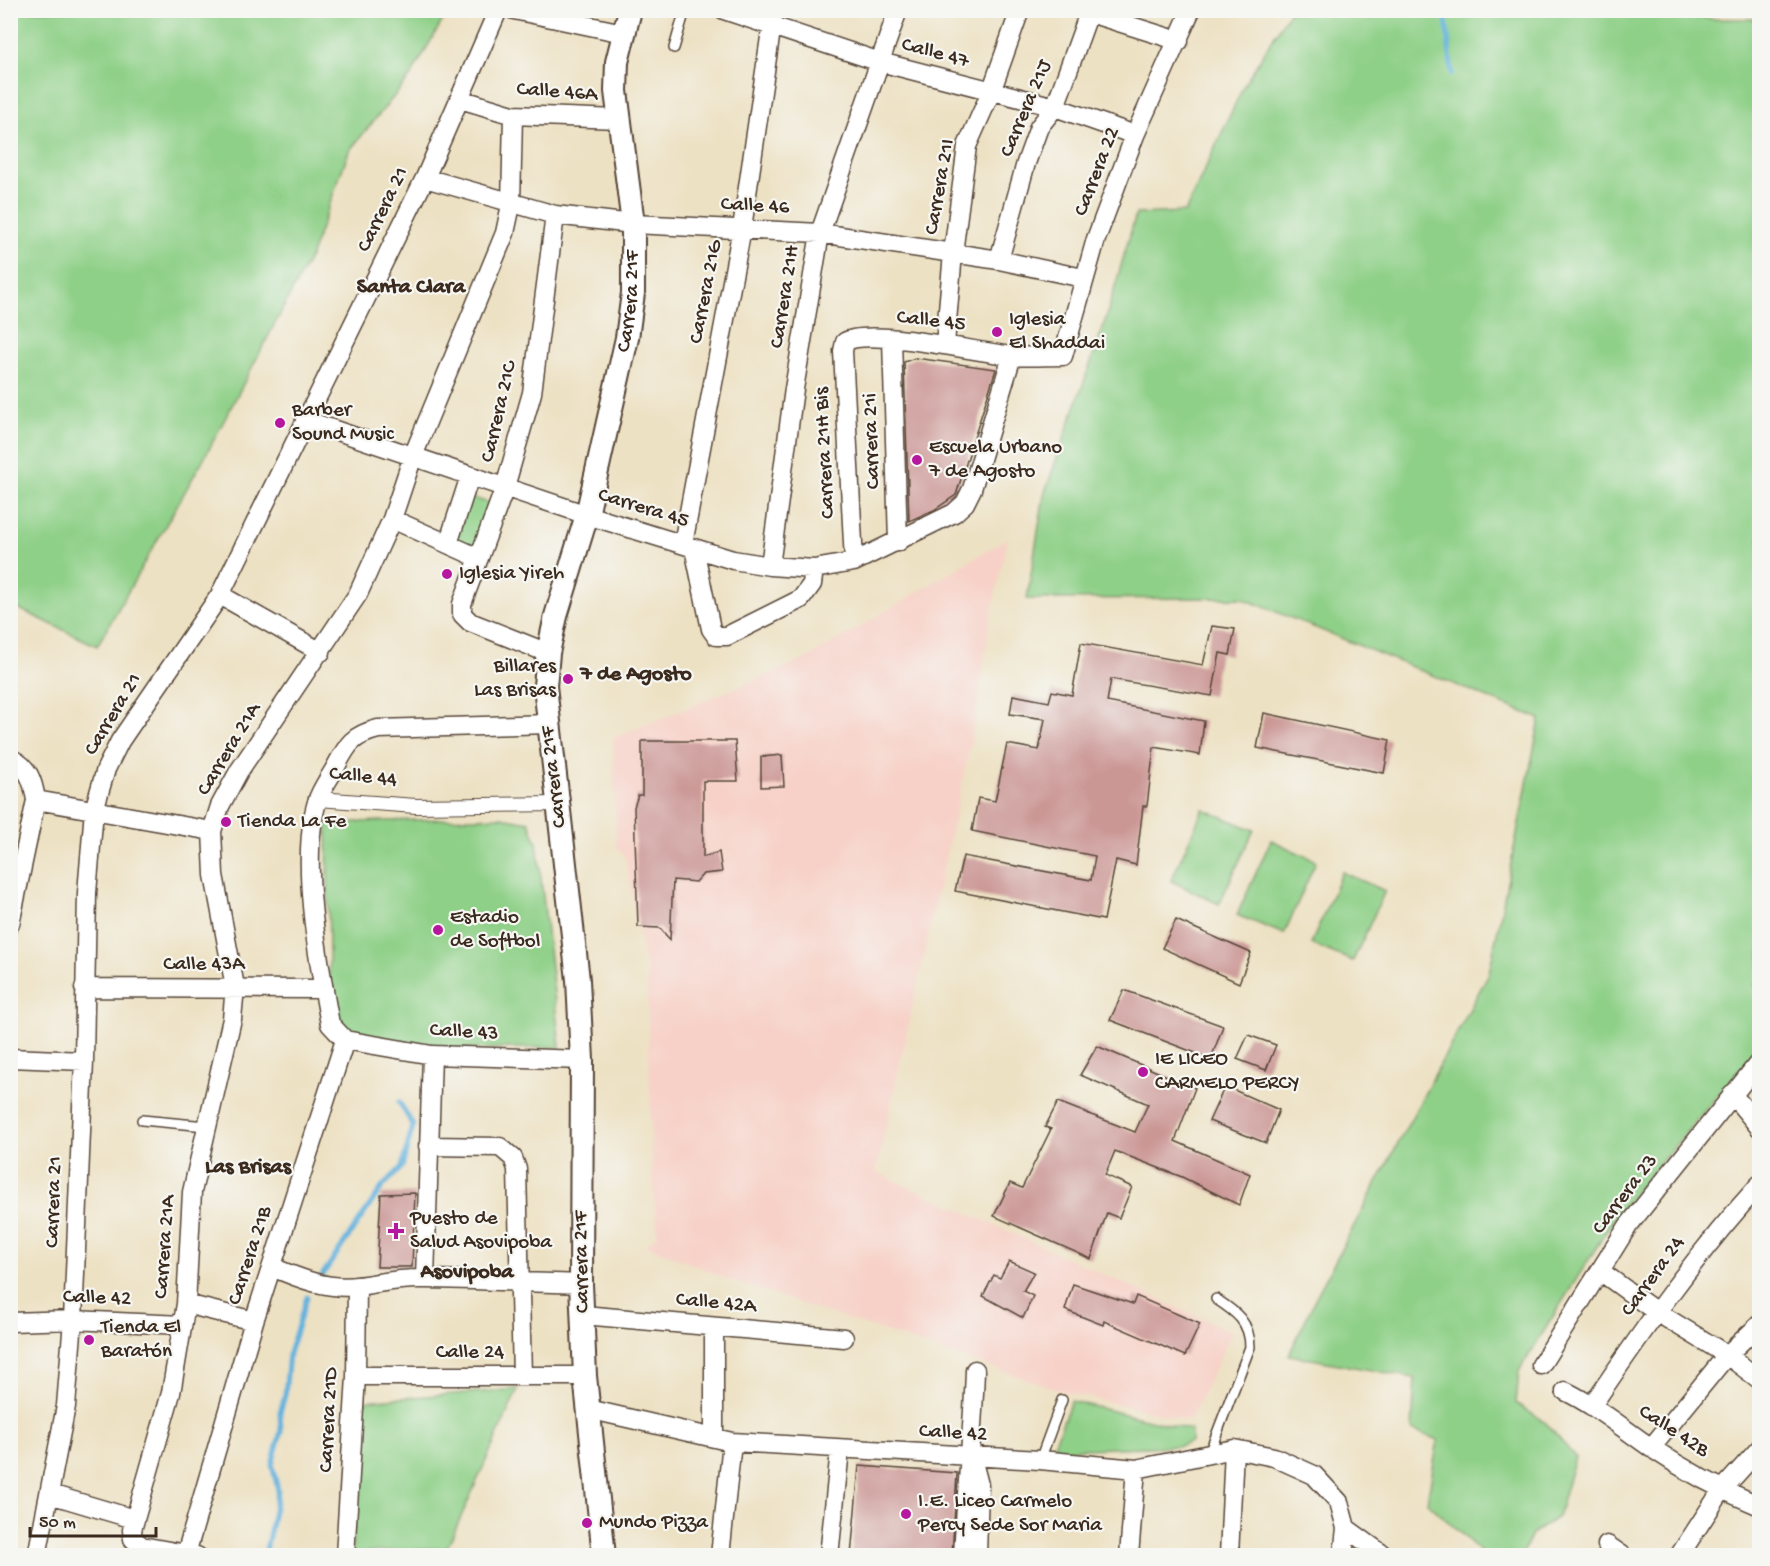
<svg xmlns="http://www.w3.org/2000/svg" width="1770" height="1566" font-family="'Gochi Hand',sans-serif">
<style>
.built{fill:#f7d1c7}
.green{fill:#8fd088;stroke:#657d53;stroke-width:1.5}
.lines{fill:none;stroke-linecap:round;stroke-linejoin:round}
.stream{stroke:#64b2dd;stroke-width:5}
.building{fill:#cb9795}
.service-casing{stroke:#564537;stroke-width:12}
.pedestrian-casing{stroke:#564537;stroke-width:16}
.minor-casing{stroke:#564537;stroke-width:21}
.tertiary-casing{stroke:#564537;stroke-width:26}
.service{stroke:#fff;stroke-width:9}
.pedestrian{stroke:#fff;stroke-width:14}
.minor{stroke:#fff;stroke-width:18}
.tertiary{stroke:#fff;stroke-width:22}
.poi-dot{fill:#b5179e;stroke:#f6f6f2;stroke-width:2}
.labels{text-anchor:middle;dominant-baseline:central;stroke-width:4.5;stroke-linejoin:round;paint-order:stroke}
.street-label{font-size:21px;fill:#3b2a1e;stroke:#f6f6f2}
.poi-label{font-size:21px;fill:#3b2a1e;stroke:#f6f6f2;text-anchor:start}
.neighbourhood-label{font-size:22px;font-weight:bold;fill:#3b2a1e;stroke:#f6f6f2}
</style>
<rect width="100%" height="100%" fill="#f6f6f2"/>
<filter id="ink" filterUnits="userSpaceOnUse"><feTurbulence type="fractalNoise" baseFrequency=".0167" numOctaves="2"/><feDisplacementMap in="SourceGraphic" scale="12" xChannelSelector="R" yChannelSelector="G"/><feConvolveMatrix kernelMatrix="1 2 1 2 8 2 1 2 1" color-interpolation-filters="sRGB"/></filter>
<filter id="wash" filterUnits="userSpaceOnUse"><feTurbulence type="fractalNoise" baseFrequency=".008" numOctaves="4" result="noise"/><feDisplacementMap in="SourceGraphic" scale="24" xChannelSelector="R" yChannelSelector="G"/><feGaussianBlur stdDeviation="1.35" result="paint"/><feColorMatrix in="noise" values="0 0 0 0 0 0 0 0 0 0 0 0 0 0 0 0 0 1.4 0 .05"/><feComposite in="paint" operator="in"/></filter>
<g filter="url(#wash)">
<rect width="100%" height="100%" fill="#ede1c3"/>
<path class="built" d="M1008,538L991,615L972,737L876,1172L1232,1332L1190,1420L1065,1392L730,1280L646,1245L657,1235L652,1173L647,974L625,856L616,847L613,738L804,660Z"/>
<path class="green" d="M10,11H448L410,77L349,151L311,255L208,451L97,646L11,605Z
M1636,11L1715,19H1759L1760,979L1754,984L1759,991V1042L1753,1054L1619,1211L1519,1371L1516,1403L1546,1423L1575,1457L1558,1517L1532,1534L1522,1555H1484L1427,1502L1438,1440L1412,1430L1415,1378L1289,1355L1317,1295L1489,973L1540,719L1242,598L1027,599L1044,495L1103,328L1136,214L1185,212L1244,85L1290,11Z
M470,497L492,504L472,554L453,546Z
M1203,809L1254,830L1219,904L1171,881Z
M501,817L529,822L537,843L560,1047L427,1050L342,1036L330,1017L327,823Z
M1271,840L1316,861L1284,934L1237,915Z
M1342,872L1385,891L1353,961L1311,944Z
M518,1389L447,1548L352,1553L362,1401Z
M1071,1401L1191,1430V1442L1179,1446L1052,1450Z"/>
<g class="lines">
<path class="stream" d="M1445,10L1452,74
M323,1274L383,1186L402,1167L413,1125L399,1102
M265,1556L278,1490L272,1465L281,1431L280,1412L285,1395L289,1353L307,1297"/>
</g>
<g id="blocks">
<path class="building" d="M915,358L996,369L956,495L934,510L909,521L904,362Z
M1212,626L1235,629L1230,655L1220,653L1212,696L1111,679L1107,702L1204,721L1200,755L1154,747L1147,806H1143L1136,865L1116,860L1104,920L955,891L963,856L1091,880L1095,856L972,831L978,798L995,801L1007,744L1039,750L1045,719L1010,714L1013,695L1049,702L1052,691L1072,695L1081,643L1203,665Z
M1264,713L1390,740L1384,773L1257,748Z
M642,741H735L738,781H703V857L719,852L722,872L703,874L696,882L673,880L670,940L660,928L638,927L634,807L638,795H642Z
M782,755L784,786L761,787V757Z
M1176,920L1251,953L1239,983L1162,948Z
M1124,990L1223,1026L1211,1059L1110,1020Z
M1248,1035L1276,1045L1266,1070L1237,1059Z
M1097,1046L1195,1088L1175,1141L1250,1174L1239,1205L1182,1177L1115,1151L1105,1175L1132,1187L1119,1218L1107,1213L1091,1259L994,1216L1010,1183L1022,1188L1051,1129L1045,1127L1058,1102L1135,1132L1148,1104L1080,1075Z
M1225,1086L1279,1110L1266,1143L1209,1121Z
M415,1193L412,1267H377L381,1194Z
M1009,1261L1034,1272L1023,1291L1033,1296L1023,1318L983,1296L994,1275L1000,1278Z
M1073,1284L1133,1304L1136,1296L1200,1324L1185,1356L1104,1321L1103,1325L1065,1310Z
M859,1466L957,1473L952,1556H851Z"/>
</g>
</g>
<g filter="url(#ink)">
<use href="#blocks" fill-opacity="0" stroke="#564537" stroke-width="1.5"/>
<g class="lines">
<g class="service-casing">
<path id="service" d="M674,48L685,10
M142,1120L206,1126
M1209,1454L1250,1347C1250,1322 1236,1312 1216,1299
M1040,1460L1062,1400"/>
</g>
<g class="pedestrian-casing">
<path id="pedestrian" d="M318,799L416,806L558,804"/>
</g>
<g class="minor-casing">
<path id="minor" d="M514,10L623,33
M724,10L880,62L1055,107L1135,135
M1080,10L1179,41
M460,99L513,115L618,119
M425,178L555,215L633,224L820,233L999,260L1083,278
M999,260L1026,163L1039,127L1055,107L1090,10
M892,339L898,542
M945,344L953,253L967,146L991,92L1020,10
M305,420L587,515L733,560L770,566L814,569L854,562L954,513L965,503L972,489L1012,356
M392,519L479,558
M448,544L470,476
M683,544L742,228L774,10
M694,548L711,629L716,636H727L801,599L812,584L814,569
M854,562L843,351L845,342C867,327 981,353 1013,356C1029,357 1046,356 1063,356L1096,239L1135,135L1191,10
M770,566L794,389L820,233L898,10
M220,595L321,652
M548,653L470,622L462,614V604L505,487L532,393L555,215
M548,724L378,729C350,736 347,746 334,770C328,780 320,791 317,802C299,860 319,964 330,1024L345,1040L432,1055L582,1060
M10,758C29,767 33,781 36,800L212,831
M10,924L36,800
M84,988L324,989
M10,1058L84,1061
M1732,1094L1760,1128
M428,1146L500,1147L513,1158L517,1169L522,1376
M272,1267C298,1278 327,1290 357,1286C381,1283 399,1278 425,1279C477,1279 529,1283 581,1284
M1600,1271L1655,1311L1727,1355L1760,1380
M425,1279L432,1055
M186,1304L254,1321
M583,1315L844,1338
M10,1322L73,1320L182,1325
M714,1327V1438
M1541,1365L1628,1226L1760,1061
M356,1376H585
M1565,1391C1596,1406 1621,1427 1650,1447C1684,1470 1721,1490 1760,1506
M1593,1404C1645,1327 1697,1253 1760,1184
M588,1409L732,1442L1040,1460L1136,1469L1234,1449L1274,1457L1314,1475L1339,1502L1346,1528L1343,1556
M1651,1448L1727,1355L1760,1324
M973,1462L979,1485L977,1556
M50,1494L134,1519
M1346,1528L1385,1556
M1607,1545L1623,1556
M186,1554L254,1321L345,1040
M37,1556L66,1406L73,1320L84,1061L87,893L94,810L106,769L120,741L220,595L425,178L498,10
M197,1556L142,1546L133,1539L132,1530L171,1393L186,1304L192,1192L232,1019L235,987L214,875L212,831L220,806L239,771L358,594L392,519L413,456L505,233L511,205L513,115
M345,1556L356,1376L357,1286
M720,1556L732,1442
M829,1556L840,1450
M963,1556C966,1493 973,1432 975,1370
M1129,1556L1136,1469
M1229,1556L1234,1449
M1679,1556L1722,1490L1760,1448"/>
</g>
<g class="tertiary-casing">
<g id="tertiary">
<path id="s1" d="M604,1556L585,1376L581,1284L582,1060L578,980L545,686L548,653L556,616L587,515L627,338L633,293V224L616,91L617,62L630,10"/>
</g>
</g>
<use href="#service" class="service"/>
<use href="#pedestrian" class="pedestrian"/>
<use href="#minor" class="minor"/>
<use href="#tertiary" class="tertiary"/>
</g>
</g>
<g class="poi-dot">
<circle cx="997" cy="332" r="6"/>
<circle cx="280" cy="423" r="6"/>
<circle cx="917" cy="460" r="6"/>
<circle cx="447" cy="574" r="6"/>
<circle cx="568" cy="679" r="6"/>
<circle cx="226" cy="822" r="6"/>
<circle cx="438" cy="930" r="6"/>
<circle cx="1143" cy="1072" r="6"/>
<path d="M393 1222h6v6h6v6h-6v6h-6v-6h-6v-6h6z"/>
<circle cx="89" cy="1340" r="6"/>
<circle cx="906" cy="1514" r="6"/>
<circle cx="587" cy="1523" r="6"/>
</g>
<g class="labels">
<g class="street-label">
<text transform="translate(935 54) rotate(15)">Calle 47</text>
<text transform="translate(557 93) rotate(4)">Calle 46A</text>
<text transform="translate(1027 109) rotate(-67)">Carrera 21J</text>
<text transform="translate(1098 172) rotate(-69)">Carrera 22</text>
<text transform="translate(941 187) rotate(-80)">Carrera 21I</text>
<text transform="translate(755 207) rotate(3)">Calle 46</text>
<text transform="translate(384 210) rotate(-64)">Carrera 21</text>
<text transform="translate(707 292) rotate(-79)">Carrera 21G</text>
<text transform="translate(786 297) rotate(-81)">Carrera 21H</text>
<text stroke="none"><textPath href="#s1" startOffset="1268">Carrera 21F</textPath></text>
<text transform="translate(931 322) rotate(6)">Calle 45</text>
<text transform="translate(500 412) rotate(-77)">Carrera 21C</text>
<text transform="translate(873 441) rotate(-92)">Carrera 21i</text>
<text transform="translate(826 453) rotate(-93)">Carrera 21H Bis</text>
<text transform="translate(643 509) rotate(17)">Carrera 45</text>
<text transform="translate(114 715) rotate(-59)">Carrera 21</text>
<text transform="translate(230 750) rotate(-59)">Carrera 21A</text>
<text transform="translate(555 777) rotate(-97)">Carrera 21F</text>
<text transform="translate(363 778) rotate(6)">Calle 44</text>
<text x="204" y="965">Calle 43A</text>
<text transform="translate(464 1033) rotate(3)">Calle 43</text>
<text transform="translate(1626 1195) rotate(-53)">Carrera 23</text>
<text transform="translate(55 1202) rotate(-88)">Carrera 21</text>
<text transform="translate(166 1247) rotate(-86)">Carrera 21A</text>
<text transform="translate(251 1256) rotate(-72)">Carrera 21B</text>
<text transform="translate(583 1262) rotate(-91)">Carrera 21F</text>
<text transform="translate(1654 1277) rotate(-54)">Carrera 24</text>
<text transform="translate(97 1299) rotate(2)">Calle 42</text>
<text transform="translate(716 1304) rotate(5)">Calle 42A</text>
<text x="470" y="1353">Calle 24</text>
<text transform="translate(330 1420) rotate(-87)">Carrera 21D</text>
<text transform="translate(1673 1432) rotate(33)">Calle 42B</text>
<text transform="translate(953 1434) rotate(3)">Calle 42</text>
</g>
<g class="poi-label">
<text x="1009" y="320">Iglesia<tspan x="1009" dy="24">El Shaddai</tspan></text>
<text x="292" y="411">Barber<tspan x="292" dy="24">Sound Music</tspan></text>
<text x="929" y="448">Escuela Urbano<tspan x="929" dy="24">7 de Agosto</tspan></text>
<text x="459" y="574">Iglesia Yireh</text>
<text x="556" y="667" text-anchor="end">Billares<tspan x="556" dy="24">Las Brisas</tspan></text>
<text x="238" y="822">Tienda La Fe</text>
<text x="450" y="918">Estadio<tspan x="450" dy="24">de Softbol</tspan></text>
<text x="1155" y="1060">IE LICEO<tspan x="1155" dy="24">CARMELO PERCY</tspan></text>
<text x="410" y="1219">Puesto de<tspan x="410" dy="24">Salud Asovipoba</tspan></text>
<text x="101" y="1328">Tienda El<tspan x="101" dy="24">Baratón</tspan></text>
<text x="918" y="1502">I.E. Liceo Carmelo<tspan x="918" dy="24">Percy Sede Sor Maria</tspan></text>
<text x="599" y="1523">Mundo Pizza</text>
</g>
<g class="neighbourhood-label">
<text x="411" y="288">Santa Clara</text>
<text x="636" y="675">7 de Agosto</text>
<text x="248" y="1168">Las Brisas</text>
<text x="467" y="1273">Asovipoba</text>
</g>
</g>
<rect width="1770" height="1566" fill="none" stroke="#f6f6f2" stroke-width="36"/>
<path d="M30 1527v9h126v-9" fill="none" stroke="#3b2a1e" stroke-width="3"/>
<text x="39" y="1527" font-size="18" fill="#3b2a1e" stroke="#f6f6f2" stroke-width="4.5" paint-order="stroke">50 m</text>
</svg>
